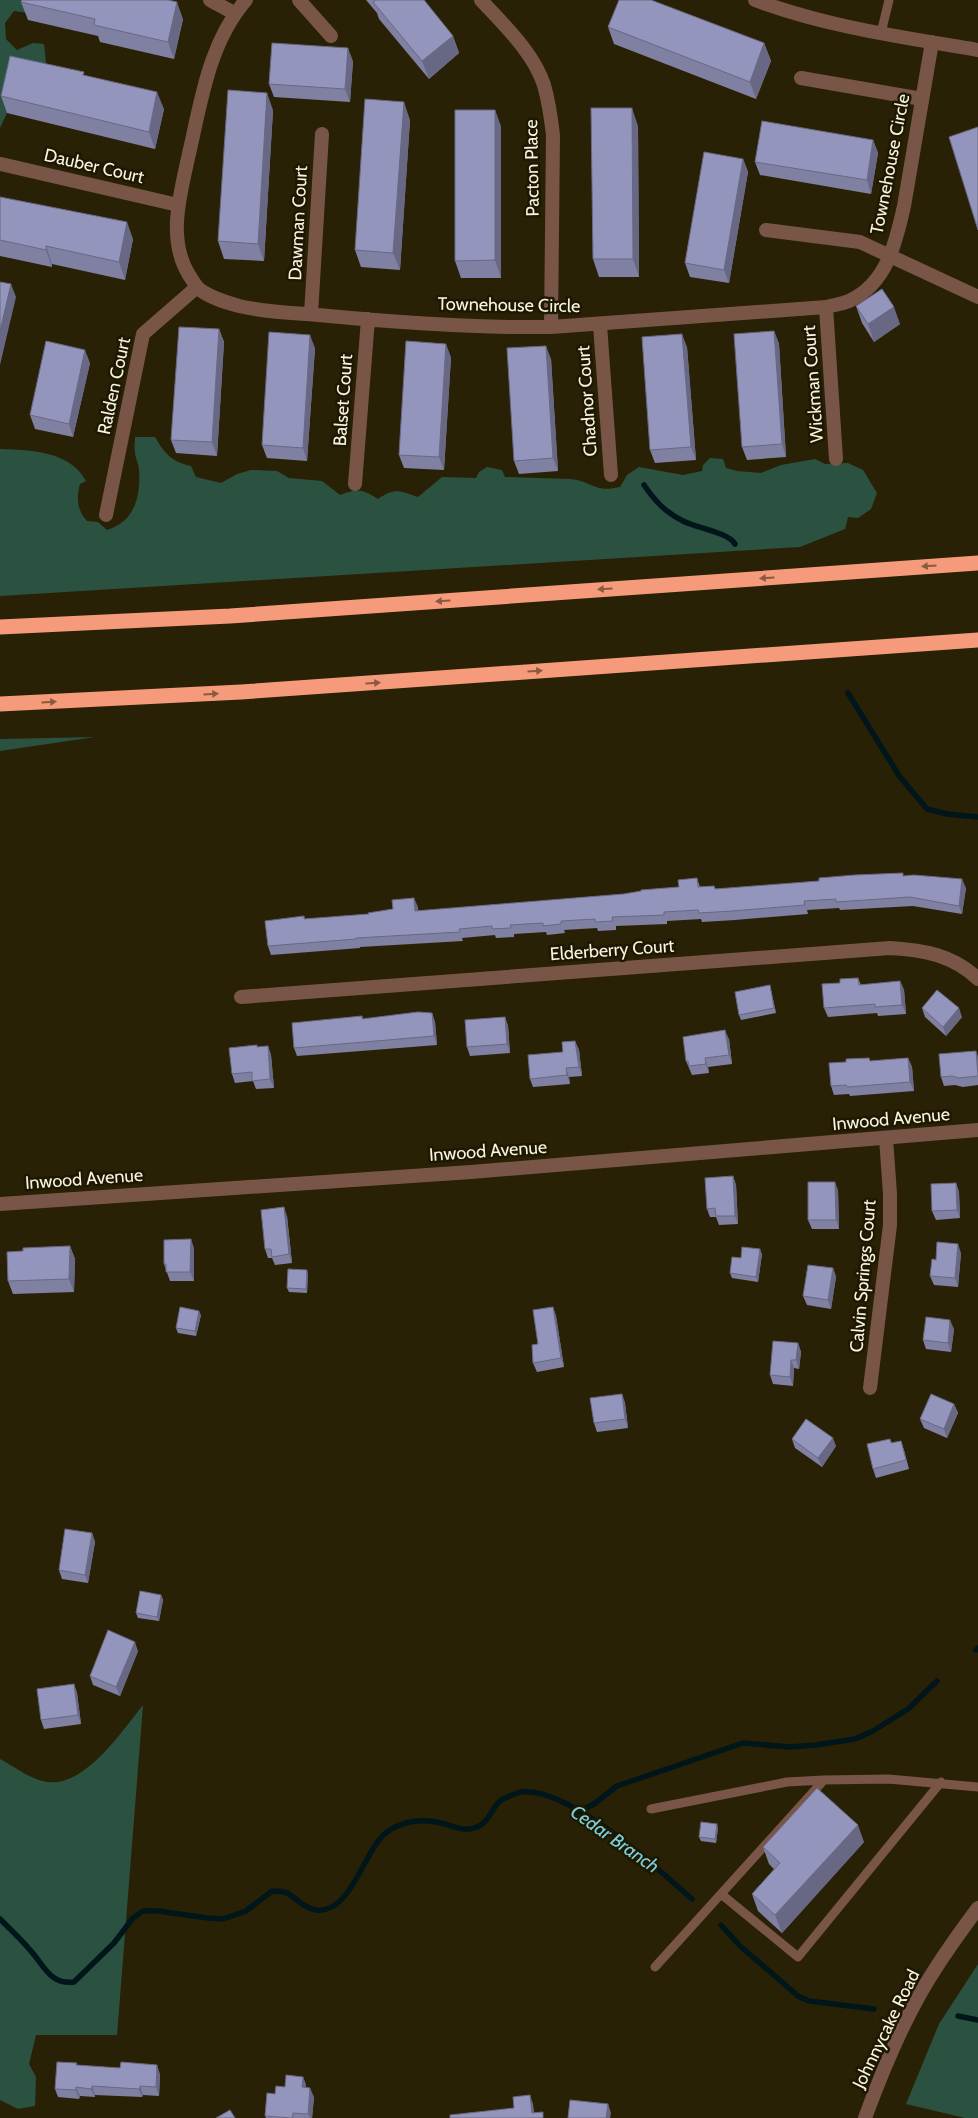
<svg xmlns="http://www.w3.org/2000/svg" width="978" height="2118" font-family="Cabin,sans-serif">
<style>
.green{fill:#2b5241}
.lines{fill:none;stroke-linecap:round;stroke-linejoin:round}
.stream{stroke:#00161a;stroke-width:5.5}
.service{stroke:#795548;stroke-width:9}
.minor{stroke:#795548;stroke-width:14}
.tertiary{stroke:#795548;stroke-width:14}
.motorway{stroke:#f59b7b;stroke-width:15}
.wall{fill:#7f80a2}
.shaded-wall{fill:#686884}
.building{fill:#9495bc;stroke:#686884}
.oneway{fill:#8a5a3e}
.labels{text-anchor:middle;dominant-baseline:central;stroke-width:5;stroke-linejoin:round;paint-order:stroke}
.street-label{font-size:18px;fill:#f8f4e3;stroke:#1f1800}
.water-label{font-size:19px;font-style:italic;fill:#7ad2e0;stroke:#1f1800}
</style>
<rect width="100%" height="100%" fill="#292105"/>
<path class="green" d="M0,0H28L29,13L14,11L5,23L6,39L17,50L33,43L44,44L46,63L35,77L16,73L7,113L0,128Z
M135,437H155C165,454 172,462 191,466L196,477L221,483L237,474L251,470L277,471L289,478L322,481L340,495C358,488 362,489 378,499C395,487 400,491 418,497L442,477L476,478L479,472L487,467L502,470L505,477L571,479C593,482 595,493 620,487L627,475L639,467L683,475L702,471L703,465L710,458L723,459L726,468L737,471L761,473L781,465L815,459L825,464L848,463L863,470L877,493L871,509L858,518L848,517L845,529L800,547L0,596V449C31,450 70,451 86,481L80,484C76,498 77,510 87,521L98,522L107,530C134,522 141,497 139,471C139,464 135,458 135,452C134,447 135,442 135,437Z
M95,737L0,751V739Z
M143,1705L117,2035H36L29,2064L36,2077L35,2106L18,2109L0,2100V1759C15,1767 31,1780 48,1782C85,1787 123,1730 143,1705Z
M978,1964V2118H965L906,2104L939,2024Z"/>
<g class="lines">
<path class="stream" d="M644,485C655,501 665,512 683,521C696,528 728,532 735,544
M848,693L900,777L927,809L947,814L978,817
M976,1650L978,1648
M578,1812L594,1804L617,1786L743,1743L790,1747L816,1745L855,1739L873,1731L908,1709L937,1681
M0,1919C10,1929 21,1939 30,1950C44,1965 50,1985 74,1982L114,1943L133,1918L143,1911H158L208,1918L223,1919L246,1911L272,1891C277,1891 283,1891 287,1893C298,1899 303,1908 316,1910C352,1914 363,1850 387,1832C402,1821 422,1818 441,1823C451,1825 463,1832 474,1828C490,1823 490,1810 500,1801C503,1798 512,1795 517,1793C562,1780 659,1870 692,1899
M721,1925L740,1946L798,1996L809,2001L874,2009
M958,2016L978,2020"/>
<path class="service" d="M881,33L889,0
M651,1809L787,1782L824,1780L888,1779L978,1787
M721,1894L798,1957L941,1782
M655,1967L824,1780"/>
<path class="minor" d="M210,0L234,13
M246,0C208,44 201,103 188,158C180,196 167,239 189,275C192,279 194,284 198,288C208,297 225,302 239,306C268,313 299,313 329,316C403,323 477,328 551,327L826,307C833,305 842,304 849,301C887,284 896,242 904,206L932,42
M299,0L331,36
M481,0C504,25 533,52 544,85C549,102 551,118 553,135L551,327
M755,0C827,27 902,37 978,50
M801,78L922,99
M1,164L178,205
M766,230L860,242L978,297
M826,307L836,459
M311,314L322,134
M600,325L611,475
M355,484L368,319
M106,515L143,334L197,287
M241,997L890,948C924,950 953,955 978,979
M0,1204L471,1172L978,1130
M870,1388L890,1225V1194L886,1138"/>
<path class="tertiary" d="M865,2118C880,2077 898,2033 920,1994C937,1964 957,1936 978,1908"/>
<path class="motorway" d="M0,627L230,616L978,563
M0,704L241,692L978,640"/>
</g>
<path class="wall" d="M366,0H424L453,36L459,53L429,79L379,19L377,13Z
M21,2L183,19L174,59L100,42L98,36L28,20Z
M608,27L764,43L771,61L756,99L614,44Z
M353,61L350,102L274,97L269,84Z
M85,76L164,109L155,149L7,113L1,96Z
M273,110L264,261L224,259L218,241Z
M495,110L501,127V278H461L455,261Z
M410,120L400,270L361,267L355,250Z
M638,126L639,277H599L593,259Z
M873,140L878,153L871,194L760,175L755,162Z
M743,159L748,172L729,283L690,277L685,263Z
M0,197L133,239L125,280L52,264V267L0,256Z
M856,306L900,324L874,342L862,323Z
M219,329L224,342L217,456L176,453L171,440Z
M774,331L779,344L786,457L747,460L742,447Z
M687,347L696,460L655,463L650,450Z
M315,348L307,461L267,458L262,445Z
M451,357L444,470L404,468L399,455Z
M551,359L558,471L519,474L514,461Z
M90,363L73,437L35,429L30,415Z
M904,876L966,888L962,914L913,906L840,910L839,908L807,910L808,914L735,920L702,922L701,919L667,921V924L616,926V930L598,931L597,928L564,930L565,933L547,935L546,932L514,934V937L496,938L495,935L462,938L463,941L360,947V948L271,955L268,946L304,916L305,919L369,914L418,907V911L624,894L679,887L697,878L700,887L714,886L716,889Z
M858,978L861,985L900,981L904,990L906,1014L878,1016L877,1013L828,1017L824,1008L840,983Z
M771,990L776,1013L741,1020L739,1015Z
M922,1008L962,1017L946,1036L925,1017Z
M432,1013L435,1022L437,1045L297,1056L294,1048L362,1016L363,1019Z
M505,1017L508,1026L510,1053L470,1056L467,1047Z
M729,1039L732,1064L708,1067L709,1073L692,1075L686,1061Z
M575,1041L579,1050L582,1076L569,1077L570,1084L533,1087L530,1079Z
M257,1045V1047L268,1046L271,1055L274,1088L256,1089L253,1081L235,1083L232,1074Z
M978,1056V1085L963,1087L955,1085L944,1086L941,1077Z
M908,1058L912,1067L914,1091L850,1096L849,1094L834,1095L831,1086L871,1061Z
M733,1176L736,1185L738,1224L719,1225L716,1217H710L707,1209Z
M956,1183L959,1192L960,1218L936,1220L932,1211Z
M838,1190L839,1229H812L808,1220Z
M287,1216L292,1263L275,1265L272,1258H268L265,1249Z
M70,1246L75,1259L74,1292L13,1294L8,1281L23,1251Z
M194,1248V1281H170L164,1264Z
M961,1253L958,1287L934,1285L930,1276L936,1260Z
M762,1254L758,1282L732,1278L730,1273L741,1258Z
M833,1268L836,1277L831,1309L807,1305L803,1296Z
M308,1274L307,1293L289,1292L287,1288Z
M553,1307L556,1316L564,1367L537,1372L533,1363L538,1344Z
M201,1315L196,1336L178,1333L176,1328Z
M954,1329L951,1352L926,1349L923,1340Z
M798,1343L801,1352L799,1369L794,1368L793,1386L773,1384L770,1375Z
M622,1394L625,1403L628,1428L597,1432L594,1423Z
M954,1404L958,1413L947,1438L924,1428L920,1419Z
M792,1439L836,1446L822,1467L795,1448Z
M890,1439L892,1443L901,1441L904,1450L909,1469L876,1478L873,1469Z
M92,1533L95,1542L88,1583L62,1579L59,1570Z
M161,1595L163,1600L159,1621L138,1618L136,1613Z
M138,1651L120,1696L93,1685L90,1676Z
M74,1684L77,1693L81,1724L44,1729L41,1720Z
M718,1828L716,1843L701,1841L699,1837Z
M864,1842L782,1933L758,1911L752,1894L774,1869L769,1864L763,1847Z
M77,2065L160,2074L159,2096L143,2095L142,2097L95,2095V2097L80,2096L79,2099L58,2097L55,2089Z
M303,2077L306,2085V2088L314,2097L312,2118H266L265,2116L275,2094L285,2087Z"/>
<path class="shaded-wall" d="M177,2L183,19L174,59L168,42Z
M453,36L459,53L429,79L422,61Z
M764,43L771,61L756,99L750,82Z
M348,48L353,61L350,102L345,89Z
M157,92L164,109L155,149L149,132Z
M267,93L273,110L264,261L258,244Z
M404,102L410,120L400,270L393,253Z
M632,108L638,126L639,277L633,259Z
M495,110L501,127V278L495,260Z
M873,140L878,153L871,194L867,180Z
M743,159L748,172L729,283L724,270Z
M127,222L133,239L125,280L119,262Z
M46,246L52,264V267L46,250Z
M11,284L16,297L0,365V331Z
M894,307L900,324L874,342L868,324Z
M219,329L224,342L217,456L212,442Z
M774,331L779,344L786,457L782,444Z
M682,334L687,347L696,460L691,447Z
M310,335L315,348L307,461L303,448Z
M446,344L451,357L444,470L439,457Z
M546,346L551,359L558,471L553,458Z
M85,350L90,363L73,437L69,424Z
M962,879L966,888L962,914L959,906Z
M414,898L418,907L419,920L415,911Z
M900,981L904,990L906,1014L902,1005Z
M770,985L771,990L776,1013L774,1008Z
M959,1008L962,1017L946,1036L943,1027Z
M432,1013L435,1022L437,1045L434,1036Z
M505,1017L508,1026L510,1053L507,1044Z
M725,1030L729,1039L732,1064L729,1055Z
M575,1041L579,1050L582,1076L579,1067Z
M268,1046L271,1055L274,1088L270,1079Z
M976,1051L978,1056V1072Z
M705,1058L708,1067L709,1073L706,1064Z
M908,1058L912,1067L914,1091L910,1082Z
M566,1068L569,1077L570,1084L567,1075Z
M733,1176L736,1185L738,1224L735,1216Z
M835,1182L838,1190L839,1229L836,1220Z
M956,1183L959,1192L960,1218L957,1210Z
M284,1207L287,1216L292,1263L289,1254Z
M191,1239L194,1248V1281L190,1272Z
M958,1244L961,1253L958,1287L955,1278Z
M70,1246L75,1259L74,1292L69,1279Z
M760,1249L762,1254L758,1282L756,1277Z
M833,1268L836,1277L831,1309L828,1300Z
M307,1270L308,1274L307,1293L306,1289Z
M553,1307L556,1316L564,1367L561,1358Z
M199,1311L201,1315L196,1336L195,1331Z
M950,1320L954,1329L951,1352L948,1343Z
M798,1343L801,1352L799,1369L796,1360Z
M791,1360L794,1368L793,1386L790,1377Z
M622,1394L625,1403L628,1428L625,1419Z
M954,1404L958,1413L947,1438L944,1429Z
M833,1438L836,1446L822,1467L818,1458Z
M92,1533L95,1542L88,1583L85,1575Z
M161,1595L163,1600L159,1621L157,1617Z
M135,1642L138,1651L120,1696L116,1687Z
M74,1684L77,1693L81,1724L78,1715Z
M717,1824L718,1828L716,1843L715,1839Z
M858,1825L864,1842L782,1933L775,1915Z
M157,2065L160,2074L159,2096L156,2087Z
M303,2077L306,2085L305,2096L302,2087Z
M92,2086L95,2095V2097L91,2089Z
M140,2086L143,2095L142,2097L139,2089Z
M76,2087L80,2096L79,2099L76,2090Z
M310,2088L314,2097L312,2118H310L308,2114Z
M530,2095L533,2104L535,2118L532,2113Z
M608,2104L611,2113L610,2118H606Z"/>
<path class="building" d="M22,0H168L177,2L168,42L94,25L95,19L21,2Z
M374,0H424L453,36L422,61L373,2L375,1Z
M619,0H651L764,43L750,82L608,27Z
M272,43L348,48L345,89L269,84Z
M10,56L84,72L83,75L157,92L149,132L1,96Z
M228,90L267,93L258,244L218,241Z
M365,99L404,102L393,253L355,250Z
M591,108H632L633,259H593Z
M455,110H495V260L455,261Z
M762,121L873,140L867,180L755,162Z
M978,127V230L949,137Z
M704,152L743,159L724,270L685,263Z
M0,197L127,222L119,262L46,246V250L0,240Z
M0,282L11,284L0,331Z
M882,289L894,307L868,324L856,306Z
M179,327L219,329L212,442L171,440Z
M774,331L782,444L742,447L734,334Z
M269,332L310,335L303,448L262,445Z
M682,334L691,447L650,450L642,337Z
M46,341L85,350L69,424L30,415Z
M406,341L446,344L439,457L399,455Z
M546,346L553,458L514,461L507,348Z
M903,873V876L914,875L962,879L959,906L910,897L836,902V899L804,901L805,905L732,911L699,913L698,910L664,912V915L612,917L613,921L595,922V919L561,921V924L543,926V923L510,925L511,928L492,929V926L459,929L460,932L356,938V939L268,946L265,921L304,916V919L369,914L368,913L393,909L392,900L414,898L415,911L624,894L641,891V890L679,887L678,880L697,878L698,887L714,886L715,889L819,881V878L855,875Z
M858,978L859,985L900,981L902,1005L875,1007V1004L824,1008L822,984L840,983V979Z
M770,985L774,1008L739,1015L735,992Z
M937,990L959,1008L943,1027L922,1008Z
M418,1012L432,1013L434,1036L294,1048L292,1023L362,1016V1019Z
M505,1017L507,1044L467,1047L465,1020Z
M725,1030L729,1055L705,1058L706,1064L689,1066L688,1061H686L683,1037Z
M575,1041L579,1067L566,1068L567,1075L530,1079L528,1055L563,1052L562,1042Z
M257,1045V1047L268,1046L270,1079L252,1081V1072L232,1074L229,1048Z
M976,1051L978,1076L959,1078L952,1076L941,1077L939,1054Z
M869,1058L870,1061L908,1058L910,1082L847,1087L846,1085L831,1086L829,1063L846,1062V1059Z
M733,1176L735,1216H716L715,1208L707,1209L705,1178Z
M808,1182H835L836,1220H808Z
M956,1183L957,1210L932,1211L931,1184Z
M284,1207L289,1254L272,1257L271,1249H265L261,1210Z
M191,1239L190,1272H166V1264H164V1240Z
M937,1242L958,1244L955,1278L930,1276L932,1259L936,1260Z
M70,1246L69,1279L8,1281L7,1252L23,1251V1248Z
M742,1247L760,1249L756,1277L730,1273L732,1257L741,1258Z
M808,1265L833,1268L828,1300L803,1296Z
M288,1269L307,1270L306,1289L287,1288Z
M180,1307L199,1311L195,1331L176,1328Z
M553,1307L561,1358L533,1363L532,1345L538,1344L533,1310Z
M926,1317L950,1320L948,1343L923,1340Z
M773,1341L798,1343L796,1360H791L790,1377L770,1375Z
M622,1394L625,1419L594,1423L590,1398Z
M931,1394L954,1404L944,1429L920,1419Z
M806,1419L833,1438L818,1458L792,1439Z
M890,1439L891,1443L901,1441L906,1460L873,1469L867,1444Z
M65,1529L92,1533L85,1575L59,1570Z
M140,1591L161,1595L157,1617L136,1613Z
M108,1630L135,1642L116,1687L90,1676Z
M74,1684L78,1715L41,1720L37,1689Z
M817,1788L858,1825L775,1915L752,1894L780,1863L763,1847Z
M701,1822L717,1824L715,1839L699,1837Z
M57,2062L77,2063L76,2065L120,2068L121,2062L157,2065L156,2087L140,2086L139,2089L92,2086L91,2089L76,2087V2090L55,2089Z
M286,2075L303,2077L302,2087L310,2088L308,2114L293,2113L292,2118L265,2116L267,2093L275,2094L276,2086L285,2087Z
M530,2095L532,2113L543,2112V2118H450V2115L514,2108L513,2097Z
M570,2100L608,2104L606,2118H568Z
M230,2110L235,2118H216Z"/>
<defs><path id="oneway-solid" d="M-6-.8H1V-3.2L6.5 0L1 3.2V.8H-6Z" transform="scale(1.25)"/></defs>
<g class="oneway">
<use href="#oneway-solid" transform="translate(929 566) rotate(176)"/>
<use href="#oneway-solid" transform="translate(767 578) rotate(176)"/>
<use href="#oneway-solid" transform="translate(605 589) rotate(176)"/>
<use href="#oneway-solid" transform="translate(443 601) rotate(176)"/>
<use href="#oneway-solid" transform="translate(535 671) rotate(-4)"/>
<use href="#oneway-solid" transform="translate(373 683) rotate(-4)"/>
<use href="#oneway-solid" transform="translate(211 694) rotate(-3)"/>
<use href="#oneway-solid" transform="translate(49 702) rotate(-3)"/>
</g>
<g class="labels">
<g class="street-label">
<text transform="translate(890 164) rotate(-79)">Townehouse Circle</text>
<text transform="translate(94 166) rotate(13)">Dauber Court</text>
<text transform="translate(532 168) rotate(-91)">Pacton Place</text>
<text transform="translate(298 223) rotate(-87)">Dawman Court</text>
<text transform="translate(509 305) rotate(1)">Townehouse Circle</text>
<text transform="translate(813 384) rotate(-94)">Wickman Court</text>
<text transform="translate(114 386) rotate(-78)">Ralden Court</text>
<text transform="translate(343 400) rotate(-86)">Balset Court</text>
<text transform="translate(587 401) rotate(-94)">Chadnor Court</text>
<text transform="translate(612 950) rotate(-4)">Elderberry Court</text>
<text transform="translate(891 1119) rotate(-5)">Inwood Avenue</text>
<text transform="translate(488 1151) rotate(-4)">Inwood Avenue</text>
<text transform="translate(84 1179) rotate(-4)">Inwood Avenue</text>
<text transform="translate(863 1276) rotate(-85)">Calvin Springs Court</text>
<text transform="translate(886 2029) rotate(-64)">Johnnycake Road</text>
</g>
<g class="water-label">
<text transform="translate(615 1839) rotate(35)">Cedar Branch</text>
</g>
</g>
</svg>
